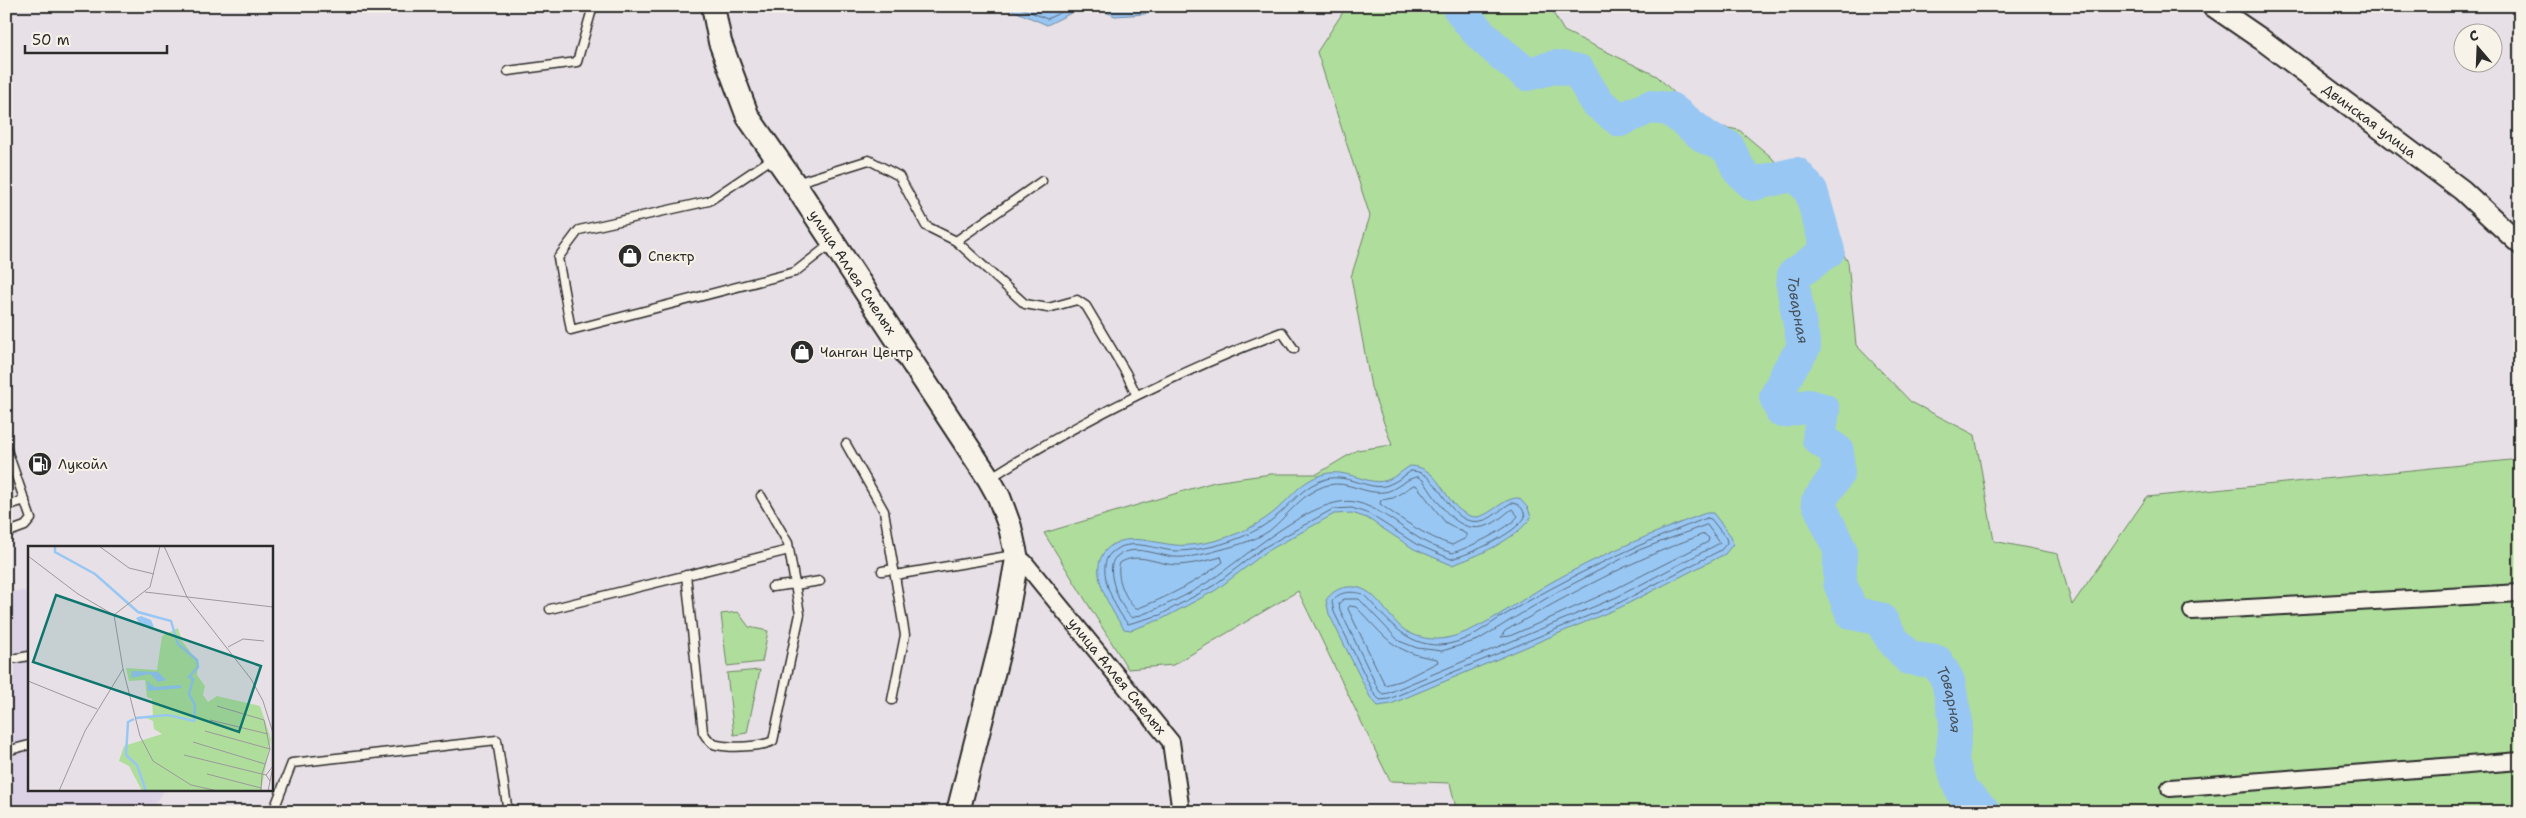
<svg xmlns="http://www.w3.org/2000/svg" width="2526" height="818" font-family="'Shantell Sans',sans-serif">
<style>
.built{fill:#dcd2e5}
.green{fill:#afdd9c;stroke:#6d8464}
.water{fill:#99c7f3;stroke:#6d89a3}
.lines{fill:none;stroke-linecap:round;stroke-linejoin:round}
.shore{stroke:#57697b;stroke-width:1}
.river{stroke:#99c7f3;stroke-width:34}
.service-casing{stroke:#2b2b2b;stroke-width:11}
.minor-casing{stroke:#2b2b2b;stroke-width:20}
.tertiary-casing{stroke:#2b2b2b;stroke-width:24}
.secondary-casing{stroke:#2b2b2b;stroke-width:26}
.service{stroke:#f7f3e8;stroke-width:8}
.minor{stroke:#f7f3e8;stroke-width:16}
.tertiary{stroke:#f7f3e8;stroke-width:20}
.secondary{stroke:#f7f3e8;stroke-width:22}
.labels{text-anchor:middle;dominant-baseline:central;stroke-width:4;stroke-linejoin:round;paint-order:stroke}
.street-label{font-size:14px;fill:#2b2b2b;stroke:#f7f3e8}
.poi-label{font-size:14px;fill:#2b2b2b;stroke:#f7f3e8;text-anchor:start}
.water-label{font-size:15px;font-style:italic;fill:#46525d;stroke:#f7f3e8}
.inset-river{fill:none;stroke:#99c7f3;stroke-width:2.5}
.inset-road{fill:none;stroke:#9c989b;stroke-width:1}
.view{fill:#0f766e;fill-opacity:0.15;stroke:#0f766e;stroke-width:2.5}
.inset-edge{fill:none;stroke:#2b2b2b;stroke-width:2.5}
</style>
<rect width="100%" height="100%" fill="#e7e0e6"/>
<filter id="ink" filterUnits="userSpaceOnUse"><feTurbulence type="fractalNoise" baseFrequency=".02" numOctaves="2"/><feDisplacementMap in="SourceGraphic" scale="10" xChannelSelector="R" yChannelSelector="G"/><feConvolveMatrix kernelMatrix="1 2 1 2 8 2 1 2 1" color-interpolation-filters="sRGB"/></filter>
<g filter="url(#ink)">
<path class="built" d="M29,591V789H165L150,812H6V592Z"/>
<path class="green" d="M1347,6H1549L1564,31L1657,76L1706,124L1739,130L1770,156L1807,195L1848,262L1856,345L1911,402L1975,435L1994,541L2058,554L2072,605L2147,497L2520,459V812H1457L1450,783L1390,781L1298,591L1173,665L1128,669L1044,533L1214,482L1271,474H1317L1357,450L1392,445L1371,387L1351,277L1370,216L1317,52Z
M738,612L749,627L768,631L762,662L727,666L721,614Z
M760,670L747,733L734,735L727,673Z"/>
<path class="water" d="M1003,6H1085L1047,25Z
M1091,6H1153L1145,14L1115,16Z
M1410,466C1443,467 1442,505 1470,516C1487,522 1501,497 1519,498L1528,508L1531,517C1517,539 1476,557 1452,565L1414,549L1367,518L1352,513L1334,514L1266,552L1216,590L1162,619L1131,630L1124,629C1112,611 1086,571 1106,550C1124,531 1153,543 1175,545C1182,546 1190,545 1198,544C1223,541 1254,529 1274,512C1293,496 1299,482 1324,474C1347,468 1366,485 1384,481C1393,479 1402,471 1410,466Z
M1706,513H1713L1731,536L1733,544L1725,554L1621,607L1391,704L1378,706L1370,697L1329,614L1326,600C1332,592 1338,588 1348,587C1376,584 1386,618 1406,631C1417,638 1434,641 1447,638C1480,631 1519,601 1550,583C1600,555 1652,533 1706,513Z"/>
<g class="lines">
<path class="shore" d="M1016,6L1047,19L1074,6
M1411,471C1444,470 1446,532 1485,520C1494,517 1503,507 1511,503C1519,503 1524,509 1525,517C1515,534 1471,554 1451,559L1416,544L1369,514L1352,508L1333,509L1263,548L1213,586L1160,615L1128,624C1116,611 1094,568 1111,553C1130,536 1155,550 1176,551C1184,551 1192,550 1199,549C1226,545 1258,533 1278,515C1294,501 1303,486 1326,479C1348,473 1371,492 1388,485C1396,482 1404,476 1411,471Z
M1418,477L1423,480C1438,501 1457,538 1489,525C1497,522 1505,514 1512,509L1518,516C1511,528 1466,549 1452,553C1440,549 1427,544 1417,537C1398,525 1378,507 1355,502C1315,494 1243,559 1211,580C1187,596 1159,609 1132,618C1121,610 1103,568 1116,557C1132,543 1156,555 1174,557C1186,558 1201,555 1212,552C1230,547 1253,542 1269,531C1289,515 1302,492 1328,485C1348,480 1365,495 1384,492C1396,491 1406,477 1418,477Z
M1414,485L1417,486L1445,522L1466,534V538L1452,545C1427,537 1402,520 1380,504L1381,500L1393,498Z
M1707,518L1711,519L1726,538L1727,543L1721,550L1619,603L1389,699L1380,700L1374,694L1334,612L1332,602C1338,591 1352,591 1363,594C1386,617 1404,646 1440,645C1462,644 1480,631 1498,619C1516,608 1535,597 1554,587C1604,560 1654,538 1707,518Z
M1707,525L1720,543L1617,597L1388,693L1383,694L1379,691L1340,610L1339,603L1344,599H1359L1399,641L1417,648L1442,651L1478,640L1557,592L1639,550Z
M1704,534L1709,538L1708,542L1613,590L1510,636L1501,637L1505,631C1569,594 1634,559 1704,534Z
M1221,557L1223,562C1197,582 1166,598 1136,609C1126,601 1115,576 1120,563C1138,551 1158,565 1178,565C1193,564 1207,561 1221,557Z
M1350,606L1356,607C1387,638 1391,652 1437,659L1438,662L1403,680L1385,685L1348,609Z"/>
<path class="river" id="s1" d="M1458,6C1476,34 1500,53 1527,74L1555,67L1578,71L1597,102L1620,120L1650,107L1670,109L1707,138L1728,147L1739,170L1753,184L1796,174L1811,191L1828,251L1794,275L1793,286L1804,347L1789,370L1776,397L1782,411L1808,406L1823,410L1819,439L1837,451L1838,473L1818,502L1840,550V583L1852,613L1880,619L1892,639L1909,658L1937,662L1948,681L1956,722L1952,761L1961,790L1984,812"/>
<g class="service-casing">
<path id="service" d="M508,71L577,62L593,6
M773,158L709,201L579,230L558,258L571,330L795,272L832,243
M796,183L869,160L899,176L926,226L956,241L1042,181
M956,241L1025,304L1048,308L1077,300L1086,306L1126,373L1136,394
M846,444L884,511L905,635L892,700
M6,447L31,519L25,526L6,533
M990,478C1083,419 1180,371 1282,332L1294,349
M6,506L25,500
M882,571L894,569
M686,575L703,732C706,737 710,744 717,745C731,748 761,747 773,741L800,614L788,543L761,496
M895,575L1014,555
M795,585L820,581
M772,587L795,584
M550,609L789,550
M6,660L29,656
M6,751L29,745
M273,812L292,763L497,740L508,812"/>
</g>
<g class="minor-casing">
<g id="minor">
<path id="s2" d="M1017,559L1024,562L1171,742L1181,812"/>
<path d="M2192,611L2520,593"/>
<path d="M2170,788L2520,761"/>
</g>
</g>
<g class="tertiary-casing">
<g id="tertiary">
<path id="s3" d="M2213,6L2261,39L2462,190L2520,244"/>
</g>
</g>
<g class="secondary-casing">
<g id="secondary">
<path id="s4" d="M713,6L720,42L748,117L794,183L989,479L999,497L1010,527L1017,559L1003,635L958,812"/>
</g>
</g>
<use href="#service" class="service"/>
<use href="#minor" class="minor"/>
<use href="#tertiary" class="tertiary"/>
<use href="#secondary" class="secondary"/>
</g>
</g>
<defs>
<g id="shop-disc" transform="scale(1.25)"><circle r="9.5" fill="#2b2b2b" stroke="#f7f3e8"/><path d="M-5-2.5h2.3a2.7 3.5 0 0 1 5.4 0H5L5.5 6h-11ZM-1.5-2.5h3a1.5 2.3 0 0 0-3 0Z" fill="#fff"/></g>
<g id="fuel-disc" transform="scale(1.25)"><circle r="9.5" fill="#2b2b2b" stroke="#f7f3e8"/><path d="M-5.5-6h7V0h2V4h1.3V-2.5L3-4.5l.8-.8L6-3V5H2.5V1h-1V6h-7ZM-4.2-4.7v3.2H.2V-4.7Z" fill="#fff"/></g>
</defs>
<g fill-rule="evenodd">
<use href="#shop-disc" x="630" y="256"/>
<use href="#shop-disc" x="802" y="352"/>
<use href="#fuel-disc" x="40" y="464"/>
</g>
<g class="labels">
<g class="street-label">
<text stroke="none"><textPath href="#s3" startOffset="194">Двинская улица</textPath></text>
<text stroke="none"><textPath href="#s4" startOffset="304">улица Аллея Смелых</textPath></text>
<text stroke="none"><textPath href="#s2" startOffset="155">улица Аллея Смелых</textPath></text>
</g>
<g class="poi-label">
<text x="648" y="256">Спектр</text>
<text x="820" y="352">Чанган Центр</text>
<text x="58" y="464">Лукойл</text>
</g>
<g class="water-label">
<text stroke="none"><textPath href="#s1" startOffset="589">Товарная</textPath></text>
<text stroke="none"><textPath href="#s1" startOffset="1114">Товарная</textPath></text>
</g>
</g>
<g transform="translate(28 546)">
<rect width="245" height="245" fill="#e7e0e6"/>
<path d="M150,82L154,95L170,116L169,129L177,140L175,149L180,156L189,150L232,160L243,193L233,245H114L101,220L91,215L96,200L134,188L126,183L125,175L116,171L125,170L124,153L119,151L117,134L101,135L98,122L129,124L134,90Z" fill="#afdd9c"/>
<path d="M113,70L123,74L126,81L113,80L108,72ZM104,125L130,126L138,134L130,136L122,128L103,132ZM119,135L127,141L152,139L154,142L120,145Z" fill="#99c7f3"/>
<path class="inset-river" d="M27,0V6L67,28L110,66L143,75L150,98L169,114L170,121L161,131L165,133L161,148L167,159L166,175L140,169L108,172M106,173L100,176L98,209L109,219L118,245"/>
<path class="inset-road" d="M71,0L101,22L126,28M136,0L159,51L223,133L235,155L245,187M0,10L50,48L86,69M117,46L245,61M200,101L215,93L236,95M95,123L112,190L125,215L163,239L190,245M0,135L69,163M189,160L236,174L242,203L234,228L233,245M182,174L240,188M177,185L242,203M165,196L237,218M156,209L238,229M179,228L233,242M242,235L238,229L245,220M31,245L57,185L95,123L86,69L122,41L132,0M240,245L245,221"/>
<path class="view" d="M28,49L233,120L211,186L5,116Z"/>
<rect width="245" height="245" class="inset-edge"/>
</g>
<rect width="2526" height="818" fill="none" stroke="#f7f3e8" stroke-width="25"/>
<rect x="12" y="12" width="2501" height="793" fill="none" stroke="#2b2b2b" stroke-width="2" filter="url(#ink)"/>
<g transform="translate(2478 48) rotate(341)"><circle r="24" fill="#f7f3e8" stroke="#a5a39c"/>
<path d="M0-4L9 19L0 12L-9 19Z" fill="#2b2b2b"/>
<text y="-8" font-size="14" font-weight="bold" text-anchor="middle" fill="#2b2b2b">С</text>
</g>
<path d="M25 45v8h142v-8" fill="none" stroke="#2b2b2b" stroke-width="2.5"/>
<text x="32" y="45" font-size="15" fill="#2b2b2b" stroke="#f7f3e8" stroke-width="4" paint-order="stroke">50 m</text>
</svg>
